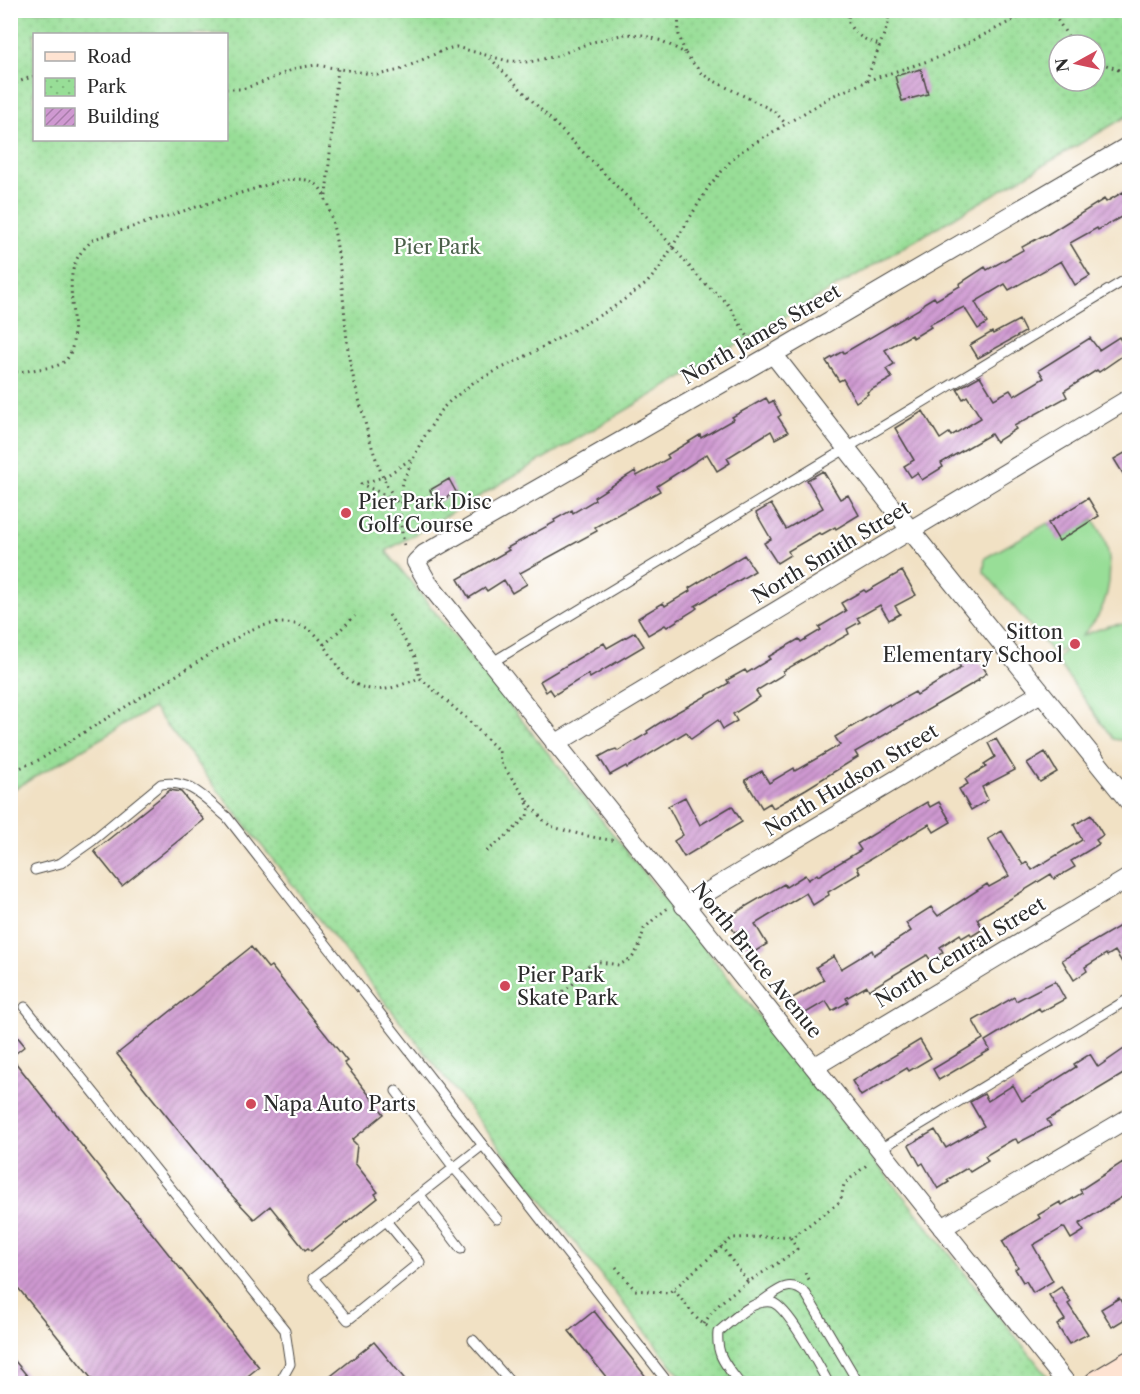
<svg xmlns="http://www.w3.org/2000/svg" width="1140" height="1394" font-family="'Libre Caslon Text',serif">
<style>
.green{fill:#98de97;stroke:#628461;stroke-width:1.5}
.park{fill:url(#park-dots);stroke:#628461;stroke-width:1.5;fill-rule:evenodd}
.building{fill:url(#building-hatch)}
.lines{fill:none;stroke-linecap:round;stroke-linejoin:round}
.lane-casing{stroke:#494642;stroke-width:11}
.street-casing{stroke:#494642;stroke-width:20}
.secondary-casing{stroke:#494642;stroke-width:28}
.path{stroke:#494642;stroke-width:3;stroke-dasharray:1.5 4.5;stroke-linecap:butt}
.lane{stroke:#fff;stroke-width:9}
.street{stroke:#fff;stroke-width:18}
.secondary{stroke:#fee3d2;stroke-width:26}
.poi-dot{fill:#d1495b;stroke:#fff;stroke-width:2}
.labels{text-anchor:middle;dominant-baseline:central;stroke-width:4.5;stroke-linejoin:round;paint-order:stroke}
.park-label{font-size:20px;fill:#4c614b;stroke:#fff}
.street-label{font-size:20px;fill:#2b2b2b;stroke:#fff}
.poi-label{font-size:20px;fill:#2b2b2b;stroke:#fff;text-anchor:start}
</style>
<defs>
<pattern id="park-dots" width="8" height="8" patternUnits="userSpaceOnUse" patternTransform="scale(1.5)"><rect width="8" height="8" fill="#98de97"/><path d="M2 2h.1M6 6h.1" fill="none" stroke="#83bf82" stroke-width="1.8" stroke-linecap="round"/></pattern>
<pattern id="building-hatch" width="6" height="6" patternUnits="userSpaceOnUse" patternTransform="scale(1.5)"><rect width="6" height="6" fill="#cf99d1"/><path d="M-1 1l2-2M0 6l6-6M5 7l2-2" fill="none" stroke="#a87daa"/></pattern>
</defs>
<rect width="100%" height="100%" fill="#fff"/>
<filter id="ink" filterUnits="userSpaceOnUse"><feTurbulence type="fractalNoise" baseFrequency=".0167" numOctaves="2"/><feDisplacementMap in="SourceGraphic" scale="12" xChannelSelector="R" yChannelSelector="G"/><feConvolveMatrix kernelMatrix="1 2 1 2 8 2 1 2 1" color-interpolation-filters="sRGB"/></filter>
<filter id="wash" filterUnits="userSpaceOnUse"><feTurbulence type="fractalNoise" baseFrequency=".008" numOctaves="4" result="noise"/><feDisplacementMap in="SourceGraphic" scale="24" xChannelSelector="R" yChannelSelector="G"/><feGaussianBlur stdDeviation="1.35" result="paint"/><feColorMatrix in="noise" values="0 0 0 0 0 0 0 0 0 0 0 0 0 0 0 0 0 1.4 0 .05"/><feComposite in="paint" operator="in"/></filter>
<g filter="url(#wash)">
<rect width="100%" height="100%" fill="#f1e1c4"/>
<path class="green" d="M1093,520C1114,545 1114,585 1099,614C1095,622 1087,629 1082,636C1097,630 1112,622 1129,625V738L1126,741L1113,739L1056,660L1070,645L1054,654L984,572L985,558L1048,523L1059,540Z"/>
<path class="park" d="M11,11H1129V115L386,551L1053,1383H686L153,708L11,791ZM34,34H226V140H34ZM1059,45H1095V81H1059Z"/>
<g id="blocks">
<path class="building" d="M921,69L928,94L902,101L895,76Z
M1123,192L1130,203V212L1098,230L1097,228L1070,243L1090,276L1075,285L1061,261L1009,290L1005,284L975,302L987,323L978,329L964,307L929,325L931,327L913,338L911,335L885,350L894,364L886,369L892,378L867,392L868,394L856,402L843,379L839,381L826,361L843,351L844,353L919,309L924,303L934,297L936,300L960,286L959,284L985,267L987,270L1023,250L1022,247L1044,235L1045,236L1104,199L1106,202Z
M1019,320L1025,332L978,358L970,345L992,332L993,334Z
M1119,337L1128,352L1099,372L1097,370L1064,391L1067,397L1014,426L1016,429L996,442L991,434L965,449L941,463L943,467L922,480L917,473L911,477L904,466L914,460L895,428L923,411L940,439L949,433L951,436L981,418L967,396L963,399L957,389L980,376L994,399L1010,390L1014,396L1044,378L1039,370L1090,338L1099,350Z
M766,398L769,403L773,401L781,415L778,417L788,432L775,439L771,431L727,458L730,463L717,471L707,454L657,486L660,491L595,527L597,531L520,573L527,584L512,593L504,580L487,591L485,588L469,598L458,579L509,550L507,548L555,522L554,520L572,510L573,513L595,500L594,497L635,471L637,476L669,458L667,455L700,435L701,438L734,419L732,417Z
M1130,450V485L1114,459Z
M823,471L840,499L848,495L859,515L836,529L835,527L821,535L819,533L788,551L790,555L777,563L764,543L771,539L756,513L771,504L786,529L823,508L807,480Z
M449,479L456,492L437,503L430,490Z
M1088,498L1099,516L1059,541L1048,523Z
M744,555L755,571L695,606L697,608L693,611L667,627L665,625L648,635L638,618L663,603L665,606L690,591L689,588Z
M902,571L916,595L895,606L900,614L889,620L880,605L857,618L860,622L847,629L849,634L783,671L784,674L756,691L760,697L733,714L737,721L723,729L718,720L691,739L686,732L627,768L626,766L610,775L599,757L610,751L616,749L618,751L648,733L647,731L672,715L729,683L727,680L745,670L747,673L770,659L768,657L799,639L801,642L821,630L819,627L846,611L841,603L864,590L866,592Z
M635,632L644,646L590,678L588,674L554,695L550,689L546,692L540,681L604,643L607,648Z
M974,653L987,673L978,679L979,680L855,752L858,757L806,789L773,808L770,803L762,808L745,780L762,771L769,783L794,768L795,771L840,745L835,737L889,704L890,706L915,692L917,695L961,668L958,663Z
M996,739L1015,770L982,787L988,800L971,810L959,789L968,784L965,779L986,767L984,764L995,757L988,743Z
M1045,752L1057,772L1040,782L1027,763Z
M170,790L181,792L204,820L122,886L94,851Z
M685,797L700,825L732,806L742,822L684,857L674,841L683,835L668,806Z
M927,802L930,807L939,802L951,822L934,832L929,824L857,867L860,873L828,892L829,895L813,905L806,893L755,924L767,944L751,954L737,931L735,933L726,918L784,884L786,887L805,875L808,880L817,874L818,876L861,850L857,844Z
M1091,815L1103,835L1096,840L1099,844L1071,861L1075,867L1054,879L1051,874L977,919L983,929L972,936L970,933L962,938L960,934L940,947L943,952L931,961L927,955L869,990L867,986L846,998L848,1002L832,1011L826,1001L799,1017L789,1000L824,980L816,967L834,956L841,969L872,950L874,955L911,931L906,923L931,907L938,916L987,884L989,887L1009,876L988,839L1002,831L1023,865L1027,862L1032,870L1082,840L1074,825Z
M1130,920V975L1115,951L1107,956L1106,954L1085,967L1087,971L1074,980L1062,960Z
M251,947L268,968L271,966L347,1061L344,1063L384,1114L352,1140L357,1145L355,1163L378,1192L375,1194L378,1198L311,1251L308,1248L305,1250L270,1206L254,1219L222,1185L117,1054Z
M1055,981L1065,999L1041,1012L1039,1008L985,1041L990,1050L939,1080L933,1069L983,1039L973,1021L1014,997L1016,1001Z
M10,1028L25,1046L11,1057L259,1367L239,1383H95L10,1278Z
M920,1040L931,1058L909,1071L907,1068L861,1096L852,1081Z
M1130,1045V1070L1047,1120L1051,1126L1018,1143L1016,1139L1012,1140L985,1156L988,1161L970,1172L967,1168L947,1180L949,1182L938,1189L923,1163L920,1165L909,1145L935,1130L946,1148L984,1126L970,1102L984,1094L988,1101L1013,1085L1022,1101L1076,1067L1074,1064L1090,1054L1098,1067Z
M1123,1162L1130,1172V1192L1079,1224L1084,1231L1071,1239L1064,1227L1033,1245L1053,1281L1033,1293L1026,1281L1023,1282L1015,1269L1018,1267L1002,1241L1040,1218L1038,1215L1060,1202L1062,1205L1082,1193L1080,1190Z
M1061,1287L1071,1302L1068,1304L1088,1334L1069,1344L1057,1325L1065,1320L1049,1295Z
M1119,1298L1130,1316L1112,1327L1101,1309Z
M594,1311L651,1383H611L569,1331Z
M374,1342L408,1383H322Z
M10,1355L33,1383H10Z"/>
</g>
</g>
<g filter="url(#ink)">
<use href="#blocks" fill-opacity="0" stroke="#494642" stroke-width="1.5"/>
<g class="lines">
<g class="lane-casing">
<path id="lane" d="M491,663L1130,277
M35,870L61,863L92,841L161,784C192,779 206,800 227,817L669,1384
M25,1007L285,1330L290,1364L279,1384
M396,1091L454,1168L497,1219
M880,1149L1130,998
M420,1195L461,1249
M386,1221L420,1262L348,1320L313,1278C370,1234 426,1189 483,1145
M761,1302C777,1291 789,1278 806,1294L859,1384
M473,1340L512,1384
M740,1384C726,1365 716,1356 718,1332C732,1321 751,1300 770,1302C787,1303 819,1367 829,1384"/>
</g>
<g class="street-casing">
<path id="street" d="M773,354L911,531L1130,803
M555,744L1130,398
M684,906L1041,693
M814,1067L1130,877
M942,1228L1130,1117
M1067,1384L428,583L416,562L424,554L773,354L1130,145"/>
</g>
<g class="secondary-casing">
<path id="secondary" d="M1097,1384L1130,1364"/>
</g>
<path class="path" d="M678,10L679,35L685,53
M850,10C842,30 865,41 880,45
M1051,10L1067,35L1077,45
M490,58L647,217L700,279L727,303L748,337L756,344
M1095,61L1117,69L1130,78
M866,81L888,24L889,10
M10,85L34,76
M226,89H242L261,83L296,68L316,65L377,75L400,70L446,49L456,47L508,61L529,62L557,56L589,43L625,34L642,35L662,41L685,53L701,73L710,79L774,111L786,124
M326,196L338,67
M10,372C20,372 29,371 38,369C47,368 58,367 65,361C83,344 66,294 73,270C76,256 84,248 94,239L276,182C288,180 305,176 316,184C340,203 344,325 349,358C352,374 357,391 361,407C370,441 378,475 399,505
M394,499L361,484L386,476L411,459
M404,545L400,519L402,483L421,442L441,410L450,401L474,382L532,353L611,309L646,284L659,269L709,186L729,163L740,152L832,96L875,78L940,57L1033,10
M389,615L415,657L420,678
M324,645L355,616
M10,772L41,759L248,631C268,622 300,617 317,636C336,656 339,685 371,689C388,692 405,683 420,678L466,718L499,751L500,762L525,796L529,809L527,816L511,832L486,852
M528,801C534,809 542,821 551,826C560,830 602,840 613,840
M544,1002L545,1004L572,985L589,965L600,962L619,965L632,958L639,947L644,929L655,918L668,908
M721,1246L748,1282
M616,1267L635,1290L669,1293L732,1238L794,1236L838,1203L841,1199L844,1184L869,1163
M805,1273L810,1281
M674,1290L699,1321L709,1327
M704,1324C724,1289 767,1274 797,1249L790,1237"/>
<use href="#lane" class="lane"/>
<use href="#street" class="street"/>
<use href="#secondary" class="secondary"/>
</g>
</g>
<g class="poi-dot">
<circle cx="346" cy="513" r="6"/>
<circle cx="1075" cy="644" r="6"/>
<circle cx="505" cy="986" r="6"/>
<circle cx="251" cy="1104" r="6"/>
</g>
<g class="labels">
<g class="park-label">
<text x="437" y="247">Pier Park</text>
</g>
<g class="street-label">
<text transform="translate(761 334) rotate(-30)">North James Street</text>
<text transform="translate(831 552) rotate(-31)">North Smith Street</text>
<text transform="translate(851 780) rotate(-31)">North Hudson Street</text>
<text transform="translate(960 952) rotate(-31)">North Central Street</text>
<text transform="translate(757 960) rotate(51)">North Bruce Avenue</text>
</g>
<g class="poi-label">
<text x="358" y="502">Pier Park Disc<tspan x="358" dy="23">Golf Course</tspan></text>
<text x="1063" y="632" text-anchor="end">Sitton<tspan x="1063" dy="23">Elementary School</tspan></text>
<text x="517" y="975">Pier Park<tspan x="517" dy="23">Skate Park</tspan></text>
<text x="263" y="1104">Napa Auto Parts</text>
</g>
</g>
<rect width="1140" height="1394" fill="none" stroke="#fff" stroke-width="36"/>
<rect x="33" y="33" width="195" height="108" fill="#ffffff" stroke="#aaaaaa" stroke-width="1.5"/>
<rect x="45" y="52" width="30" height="9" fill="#fee3d2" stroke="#aaaaaa" stroke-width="1.5"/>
<text x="87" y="63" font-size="18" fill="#2b2b2b">Road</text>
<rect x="45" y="78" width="30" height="18" fill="url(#park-dots)" stroke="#aaaaaa" stroke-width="1.5"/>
<text x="87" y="93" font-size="18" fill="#2b2b2b">Park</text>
<rect x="45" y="108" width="30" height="18" fill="url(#building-hatch)" stroke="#aaaaaa" stroke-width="1.5"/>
<text x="87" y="123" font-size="18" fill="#2b2b2b">Building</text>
<g transform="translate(1077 63) rotate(262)"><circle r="28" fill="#ffffff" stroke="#aaaaaa" stroke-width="1.5"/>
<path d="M0-4.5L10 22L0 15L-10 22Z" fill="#d1495b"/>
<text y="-9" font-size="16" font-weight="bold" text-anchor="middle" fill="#2b2b2b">N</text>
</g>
</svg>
